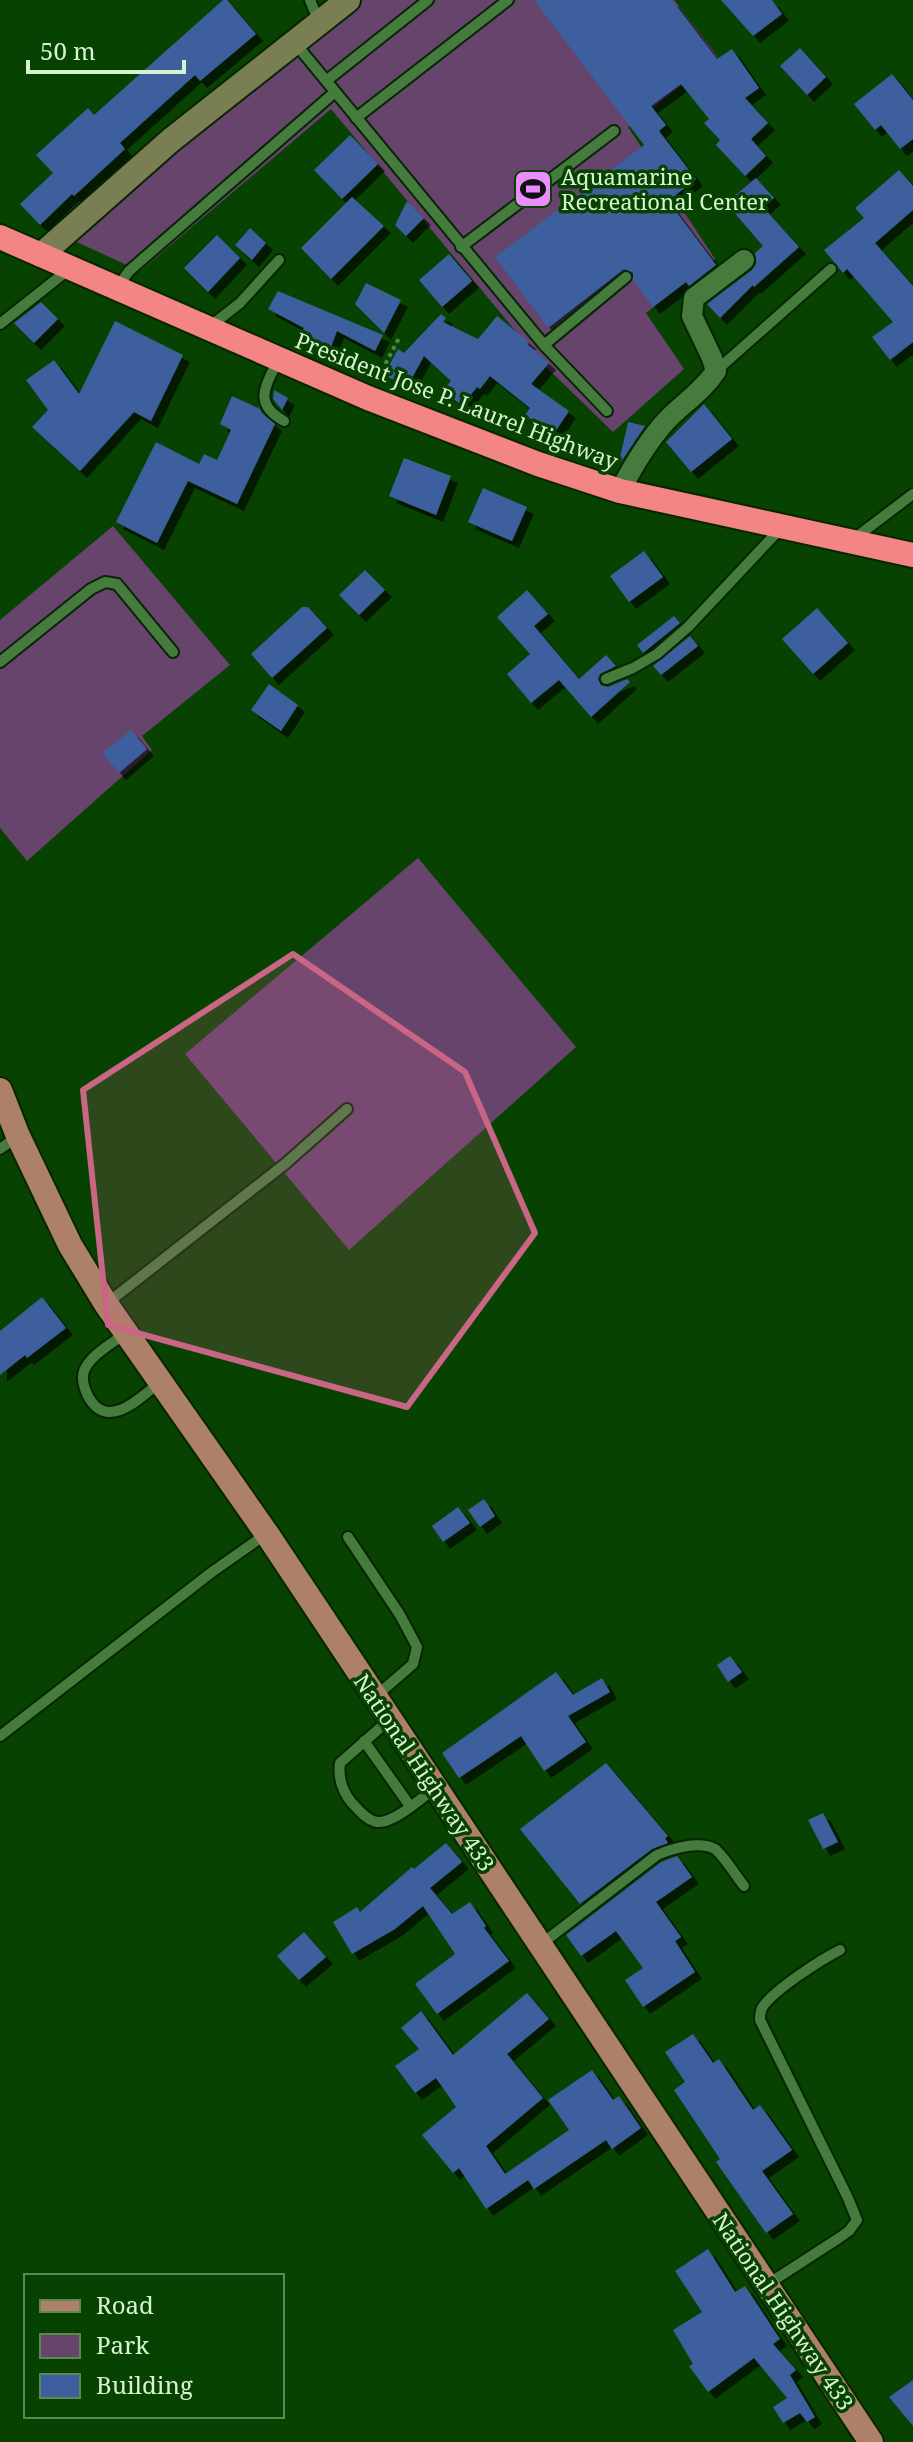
<svg xmlns="http://www.w3.org/2000/svg" width="913" height="2442" font-family="'Noto Serif',serif">
<style>
.green{fill:#66446c}
.building{fill:#3c5e9e;filter:url(#shadow)}
.lines{fill:none;stroke-linecap:round;stroke-linejoin:round}
.lane-casing{stroke:#072405;stroke-width:14}
.street-casing{stroke:#072405;stroke-width:24}
.secondary-casing{stroke:#072405;stroke-width:28}
.primary-casing{stroke:#072405;stroke-width:28}
.highway-casing{stroke:#072405;stroke-width:28}
.path{stroke:#53834d;stroke-width:4;stroke-dasharray:4 4;stroke-linecap:butt}
.lane{stroke:#457c3e;stroke-width:10}
.street{stroke:#457c3e;stroke-width:20}
.secondary{stroke:#797f53;stroke-width:24}
.primary{stroke:#ad8168;stroke-width:24}
.highway{stroke:#f38584;stroke-width:24}
.marked{fill:#c96585;fill-opacity:0.2;stroke:#c96585;stroke-width:6;stroke-linejoin:round}
.labels{text-anchor:middle;dominant-baseline:central;stroke-width:7;stroke-linejoin:round;paint-order:stroke}
.poi-label{font-size:22px;fill:#d6f4d2;stroke:#074200;text-anchor:start}
.street-label{font-size:22px;fill:#d6f4d2;stroke:#074200}
</style>
<defs>
<filter id="shadow"><feDropShadow dx="7" dy="7" stdDeviation="0" flood-color="#0009"/></filter>
</defs>
<rect width="100%" height="100%" fill="#074200"/>
<path class="green" d="M360,0H674L718,57L628,127L715,259L646,313L684,369L613,432L543,364L331,109L140,271L68,238Z
M113,526L230,665L142,736L152,750L27,861L0,828V620Z
M418,858L576,1047L349,1250L185,1054Z"/>
<path class="building" d="M223,0H227L256,34L200,81L195,75L120,143L125,149L74,196L72,194L40,225L20,204L53,173L36,155L88,108L94,115Z
M534,0H672L717,59L732,49L759,88L745,98L768,123L751,139L766,156L745,176L716,145L720,140L704,123L709,119L681,84L651,106L666,125L659,131L696,179L668,201L716,265L689,286L686,282L653,307L633,280V273L624,269L548,328L495,257L644,145Z
M721,0H772L782,14L753,36Z
M800,48L826,77L807,95L780,66Z
M892,74L913,100V139L900,149L881,125L875,130L854,104Z
M350,135L378,164L342,199L314,170Z
M899,170L913,186V210L875,243L913,286V342L890,360L872,337L893,322L847,269L843,273L824,250L864,218L855,208Z
M756,178L774,198L763,207L799,247L754,287L753,285L720,318L707,304L752,270L756,264L755,253L763,246L726,203Z
M352,197L384,226L331,279L301,248Z
M407,201L424,218L406,236L395,225Z
M250,228L266,243L252,260L235,245Z
M217,235L240,258L208,292L184,268Z
M449,254L472,281L442,307L419,280Z
M366,283L401,300L384,333L355,304Z
M278,291L383,335L375,351L337,331L331,347L301,334L304,328L268,309Z
M41,302L58,319L34,343L14,323Z
M441,314L446,318L443,322L478,339L497,316L529,342L527,344L549,363L531,384L569,411L553,435L525,415L530,408L490,376L480,389L477,387L462,406L443,390L451,381L424,356L407,387L384,375L398,349L404,353Z
M115,321L183,355L151,421L134,412L80,471L32,427L48,410L26,380L54,360L79,394Z
M274,390L288,398L282,410L273,399Z
M232,396L258,408V406L262,413L275,424L237,504L188,481L157,543L116,522L156,442L199,464L204,454L217,460L231,430L220,424Z
M704,404L732,439L691,472L666,442Z
M628,422L645,426L621,462H619Z
M404,458L451,476L436,515L389,496Z
M483,488L527,507L512,541L468,522Z
M644,551L663,577L629,602L610,576Z
M365,570L385,590L359,615L339,595Z
M527,590L548,614L534,626L579,679L606,655L616,666L600,674L598,679L601,685L608,687L627,679L630,682L591,717L559,680L531,703L507,674L530,654L497,617Z
M302,607H308L327,628L272,678L251,654Z
M817,608L848,643L813,674L782,639Z
M674,616L680,623L643,653L637,645Z
M690,636L698,646L661,675L653,666Z
M269,684L298,705L281,731L251,710Z
M131,730L147,749L119,773L102,753Z
M42,1297L66,1328L27,1358L25,1355L0,1375V1331Z
M484,1499L495,1516L480,1527L468,1510Z
M458,1507L470,1523L443,1542L432,1526Z
M730,1656L742,1672L728,1682L717,1665Z
M556,1672L573,1695L602,1678L610,1692L568,1716L586,1742L544,1771L521,1736L459,1778L442,1753Z
M606,1763L668,1836L665,1838L668,1843L652,1849L580,1904L520,1829Z
M823,1813L838,1842L823,1849L808,1820Z
M446,1843L462,1862L430,1888L452,1914L470,1902L486,1926L484,1928L509,1961L437,2014L415,1984L455,1954L423,1906L395,1929L352,1954L333,1922L357,1907L360,1912L412,1867L414,1869Z
M677,1856L692,1877L656,1902L681,1937L675,1941L695,1972L643,2007L625,1980L643,1968L616,1931L581,1956L566,1935L661,1862Z
M304,1932L326,1957L299,1980L277,1956Z
M527,1993L549,2019L507,2054L543,2098L486,2146L505,2174L569,2130L548,2100L592,2070L613,2100L619,2096L641,2128L612,2149L606,2140L534,2189L528,2180L486,2209L459,2168L453,2173L422,2135L456,2107L436,2078L415,2093L395,2066L419,2049L401,2028L421,2011L453,2055Z
M693,2034L713,2063L719,2059L753,2110L760,2105L792,2150L762,2171L793,2214L766,2233L716,2162L720,2159L674,2090L685,2082L665,2052Z
M708,2249L735,2292L745,2286L780,2339L773,2344L796,2370L790,2375L815,2417L807,2422L800,2413L783,2423L773,2407L787,2398L754,2358L708,2392L689,2366L693,2364L673,2330L702,2312L675,2271Z
M913,2380V2426L889,2397Z"/>
<g class="lines">
<g class="lane-casing">
<path id="lane" d="M310,0L319,22
M295,43L544,345L607,411
M326,81L428,0
M356,118L508,0
M461,247L614,131
M117,288L129,271L335,92
M0,324L68,270
M208,328L240,303L279,260
M544,345L626,277
M278,360C266,386 252,403 284,421
M716,371L831,269
M855,538L913,494
M0,662L91,589L105,582L117,584L173,652
M606,679L633,668L657,654L688,627L781,528
M0,1149L18,1136
M106,1304L285,1164L347,1109
M126,1333C113,1343 90,1355 84,1371C81,1380 84,1388 88,1396C107,1432 140,1398 160,1382
M348,1537L400,1615L417,1647L413,1664L376,1696
M389,1720L340,1763C338,1778 342,1791 352,1803C359,1810 366,1820 377,1822C393,1824 422,1798 435,1788
M0,1736L212,1572L266,1534
M364,1741L410,1806
M540,1945L657,1855C671,1849 699,1840 715,1849C723,1855 737,1877 744,1886
M768,2284L839,2238L849,2231L857,2220L847,2196L760,2020C760,2015 760,2012 762,2008C772,1991 822,1959 840,1950"/>
</g>
<g class="street-casing">
<path id="street" d="M620,491C633,466 647,442 666,421C682,404 703,391 716,371L712,358L692,316L694,298L744,260"/>
</g>
<g class="secondary-casing">
<path id="secondary" d="M41,255L171,140L348,0"/>
</g>
<g class="primary-casing">
<path id="primary" d="M0,1090L18,1136L70,1245L106,1304L267,1534L871,2442"/>
</g>
<g class="highway-casing">
<path id="highway" d="M0,237L368,398L538,464L620,491L913,555"/>
</g>
<path class="path" d="M378,378L399,338"/>
<use href="#lane" class="lane"/>
<use href="#street" class="street"/>
<use href="#secondary" class="secondary"/>
<use href="#primary" class="primary"/>
<use href="#highway" class="highway"/>
</g>
<path class="marked" d="M293,954L465,1072L535,1233L407,1407L108,1325L83,1090Z"/>
<defs>
<g id="stadium-square" transform="scale(2)"><rect x="-9" y="-9" width="18" height="18" rx="4" fill="#eb8dfc" stroke="#074200"/><path d="M0-5a6.5 5 0 1 0 0 10a6.5 5 0 1 0 0-10ZM-3.5-1.8h7v3.6h-7Z" fill="#111"/></g>
</defs>
<g fill-rule="evenodd">
<use href="#stadium-square" x="533" y="189"/>
</g>
<g class="labels">
<g class="poi-label">
<text x="561" y="176">Aquamarine<tspan x="561" dy="25">Recreational Center</tspan></text>
</g>
<g class="street-label">
<text transform="translate(457 400) rotate(21)">President Jose P. Laurel Highway</text>
<text transform="translate(425 1772) rotate(56)">National Highway 433</text>
<text transform="translate(784 2311) rotate(56)">National Highway 433</text>
</g>
</g>
<rect x="24" y="2274" width="260" height="144" fill="#074200" stroke="#5a8954" stroke-width="2"/>
<rect x="40" y="2300" width="40" height="12" fill="#ad8168" stroke="#5a8954" stroke-width="2"/>
<text x="96" y="2314" font-size="24" fill="#d6f4d2">Road</text>
<rect x="40" y="2334" width="40" height="24" fill="#66446c" stroke="#5a8954" stroke-width="2"/>
<text x="96" y="2354" font-size="24" fill="#d6f4d2">Park</text>
<rect x="40" y="2374" width="40" height="24" fill="#3c5e9e" stroke="#5a8954" stroke-width="2"/>
<text x="96" y="2394" font-size="24" fill="#d6f4d2">Building</text>
<path d="M28 60v12h156v-12" fill="none" stroke="#d6f4d2" stroke-width="4"/>
<text x="40" y="60" font-size="24" fill="#d6f4d2" stroke="#074200" stroke-width="6" paint-order="stroke">50 m</text>
</svg>
